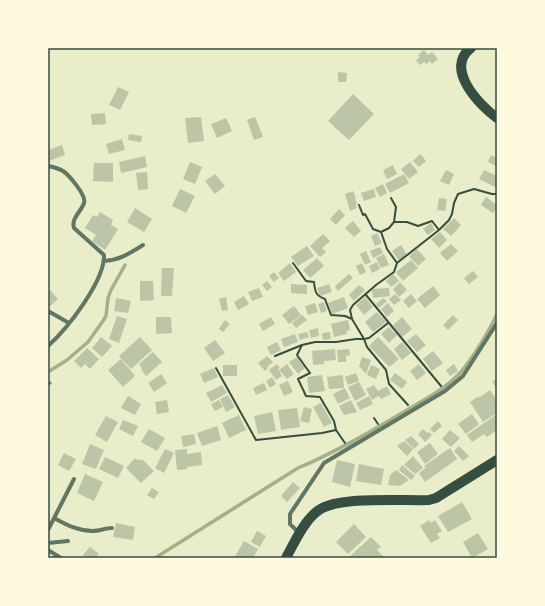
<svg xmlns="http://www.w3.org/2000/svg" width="545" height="606" font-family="'Noto Sans',sans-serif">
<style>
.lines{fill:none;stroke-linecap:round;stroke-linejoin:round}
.stream{stroke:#a3b18a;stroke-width:3.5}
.building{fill:#bcc5a7}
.path{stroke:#344e41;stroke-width:2}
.service{stroke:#617663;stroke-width:3}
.minor{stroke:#617663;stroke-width:4}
.primary{stroke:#344e41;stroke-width:10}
.neatline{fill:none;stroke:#344e41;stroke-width:1.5}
</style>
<rect width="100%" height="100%" fill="#e9edc9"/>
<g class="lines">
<path class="stream" d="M48,372L67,360L88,342L103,321L106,316L108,298L111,290L125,265
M155,558L298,468C334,453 368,433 402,413C422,401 444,390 460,373C471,361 490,330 497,314"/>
</g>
<path class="building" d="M424,50L428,55L432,52L438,59L432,64L430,61L426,64L424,62L420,65L416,60L420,57L418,55Z
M338,72L347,73L346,82H338Z
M118,87L129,92L120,110L109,105Z
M353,94L374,114L349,140L328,121Z
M105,113L106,124L92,125L91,114Z
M201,117L204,141L188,143L185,118Z
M255,117L263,137L254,140L247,120Z
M226,118L232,131L217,138L211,124Z
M129,134L142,136L141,142L128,140Z
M122,139L125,150L109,154L106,144Z
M62,145L65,155L49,161L48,150Z
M420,154L426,161L419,167L413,161Z
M491,155L497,158V167L488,162Z
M145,156L147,167L121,173L119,162Z
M190,162L202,167L195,184L183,179Z
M410,162L418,172L409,179L401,169Z
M94,163H113V182L93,181Z
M393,165L397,174L387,179L383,170Z
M446,170L454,174L449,185L440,181Z
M484,170L497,176V188L479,179Z
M147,172L148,189L138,190L136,173Z
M215,174L225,186L215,194L205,181Z
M404,174L409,183L390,193L385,184Z
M383,184L387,193L380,197L375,188Z
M180,189L195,196L186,213L172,206Z
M374,189L376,197L364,201L361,193Z
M353,191L356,198H355L357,204L356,205L357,208L350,211L345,194Z
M486,197L497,205V208L493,213L481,205Z
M439,198L447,199L445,211L437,210Z
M135,208L152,219L144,232L127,222Z
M339,209L345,215L336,225L330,219Z
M100,212L113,220L111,225L118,229L105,250L92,241L96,235L85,228L93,215L97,217Z
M454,218L461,225L451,236L443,229Z
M353,221L361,231L354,237L345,228Z
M431,223L435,230L428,235L423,229Z
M440,232L447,240L439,248L431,239Z
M377,233L382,243L375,246L371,236Z
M323,234L330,241L322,248L326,252L320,257L310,246Z
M451,244L458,251L447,261L440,253Z
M401,245L407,255L399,261L392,251Z
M307,246L314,256L298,266L291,257Z
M380,247L383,253L373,258L370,251Z
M417,249L426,259L418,266L409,256Z
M366,251L371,262L365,265L360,254Z
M384,254L389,265L381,268L376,258Z
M317,258L324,266L310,278L303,270Z
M411,260L418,268L403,281L396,272Z
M377,262L380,269L372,273L369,266Z
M290,263L296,272L284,281L278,273Z
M362,263L366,272L360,275L356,266Z
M162,268H174L172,296H161Z
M473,271L478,277L469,284L464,278Z
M274,272L279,278L274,282L269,276Z
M349,274L353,278L338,291L335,286Z
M393,274L399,281L391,287L386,281Z
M140,281H153L154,300L140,301Z
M267,281L272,287L267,291L262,285Z
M400,282L407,290L399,297L393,289Z
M291,284L307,285V294L291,293Z
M329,284L332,292L320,296L317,288Z
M359,285L365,290L354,301L349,295Z
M433,286L440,295L425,308L417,299Z
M259,288L263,297L252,301L248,292Z
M389,288L390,296L373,298L372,289Z
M50,290L58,299L48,308V292Z
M395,294L401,300L394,305L389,299Z
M411,294L417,301L409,308L403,301Z
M244,296L249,304L238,310L234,302Z
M226,297L228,310L222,311L219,299Z
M344,297L348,308L332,314L328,303Z
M365,297L373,307L364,315L356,305Z
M116,298L131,301L128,313L114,311Z
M383,298L387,301L379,308L376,304Z
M324,302L327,311L321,313L318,304Z
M315,303L318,312L308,315L305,306Z
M388,303L394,311L387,317L381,309Z
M294,306L301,315L289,324L282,315Z
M377,312L386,322L373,332L365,322Z
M302,315L307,320L296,328L292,323Z
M453,315L458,320L448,330L443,325Z
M117,316L127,319L119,343L109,339Z
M156,317H171L172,333L156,334Z
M271,317L275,324L263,331L259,324Z
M402,317L412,329L402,337L393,325Z
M225,320L230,324L223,332L219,329Z
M348,320L350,330L346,331L347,334L334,337L331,324Z
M389,327L397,335L389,343L381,334Z
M318,328L319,336L311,338L309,330Z
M307,332L309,337L300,340L298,334Z
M330,332L331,339L323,340L322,333Z
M295,334L298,342L284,347L281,339Z
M416,334L426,345L417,352L407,341Z
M101,337L112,346L102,357L92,348Z
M140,337L152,350L131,369L119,356Z
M378,337L399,359L389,367L369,346Z
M215,340L225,353L213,361L204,348Z
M277,342L281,350L271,355L267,347Z
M402,342L411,353L402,360L394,349Z
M87,348L99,359L90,369L85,364L81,368L74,361Z
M335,349L336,360L324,361V364L313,365L312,351Z
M349,349L350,355L346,356V362H338L337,350Z
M433,351L443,363L432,371L423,359Z
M153,352L162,362L146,376L141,369L142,368L139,364Z
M267,356L273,362L267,367L268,368L265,371L258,363Z
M297,357L305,368L298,374L289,362Z
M362,357L371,360L366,374L359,366Z
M121,359L135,376L123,387L108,370Z
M277,364L280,368L278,369L282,376L276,380L269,370Z
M287,364L294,374L287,379L279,370Z
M419,364L426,373L417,380L410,371Z
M454,364L458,371L450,376L446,370Z
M223,365H237V376H223Z
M371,365L380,369L376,379L367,375Z
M214,368L218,377L204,383L200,374Z
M356,373L359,381L348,385L345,377Z
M395,373L407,382L402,389L390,380Z
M161,374L167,383L154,392L148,383Z
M322,375L325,391L309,393L307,377Z
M343,375L344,388L329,389L327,377Z
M272,377L276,384L270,388L266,381Z
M497,378V389L492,382Z
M288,381L293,392L284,396L279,385Z
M359,382L366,395L355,401L348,387Z
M264,383L267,390L256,395L253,388Z
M222,385L227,393L211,402L206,393Z
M374,385L378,391L387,386L391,394L381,399L379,396L372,400L366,389Z
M345,388L350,398L338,404L333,394Z
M490,390L497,400V413L483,422L470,402L479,396V398Z
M228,395L235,407L226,412L220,399Z
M128,396L141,404L135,415L121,408Z
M369,396L373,404L360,410L356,403Z
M167,400L169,412L157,414L155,402Z
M219,400L223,407L215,411L211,404Z
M351,400L357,412L344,415L339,406Z
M321,403L332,423L324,427L313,407Z
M304,407L312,409L309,423L300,421Z
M297,408L300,427L281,430L278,410Z
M272,412L276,431L258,434L254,416Z
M472,414L479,424L466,434L458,424Z
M497,414V430L487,437L484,434L472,442L467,435Z
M239,415L246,430L229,438L222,423Z
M106,416L118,422L107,442L95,435Z
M123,420L138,426L133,436L119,429Z
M438,421L442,426L434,433L430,429Z
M217,426L221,440L202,446L197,433Z
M149,429L165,438L157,451L141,442Z
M423,429L427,433L429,432L432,435L425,442L418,434Z
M450,430L460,438L451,447L442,439Z
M194,434L196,444L183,447L181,436Z
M411,436L419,444L414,449L405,440Z
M404,441L413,449L407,456L397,446Z
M430,443L438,454L425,464L417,452Z
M90,444L104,450L96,469L82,464Z
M459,446L469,456L463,461L454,451Z
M450,448L457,459L425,482L419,473L426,468L424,466Z
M165,449L174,453L164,473L155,468Z
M187,449V454L201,452L202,465L187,467V469L177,470L175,450Z
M64,453L76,459L69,471L58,465Z
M413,456L423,468L415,474L404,465Z
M105,457L124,466L118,478L99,469Z
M134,459L143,460L154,471L141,483L126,468Z
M337,460L355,464L350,487L332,482Z
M359,464L384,469L381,485L356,481Z
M402,465L415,476L411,480L399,470Z
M396,470L409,480L400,486L388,485L390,475Z
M85,474L103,482L94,501L77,493Z
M293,482L300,488L287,502L281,496Z
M152,488L159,492L154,499L147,495Z
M462,502L472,519L448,532L438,516Z
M429,520L431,523L435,520L442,531L437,534L440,538L431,543L420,526Z
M116,523L135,527L133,540L113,537Z
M354,524L366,537L348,554L336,542Z
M257,531L266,536L260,547L251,542Z
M478,533L488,549L472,558L463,542Z
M371,537L381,547L377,550L385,558H352L350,556Z
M244,541L258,549L253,558H234Z
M90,547L99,554L95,558H88L83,555Z"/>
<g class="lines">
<path class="path" d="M391,198L396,207L394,222H407L418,226L432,221L439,230
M359,205L363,215L365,214L373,229L381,232L387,249L397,263
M381,232L389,228L394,222
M293,263L306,281L314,282C315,292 316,296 325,299L331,315L345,316L352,319L364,339L367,347L386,370L389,384L408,405
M366,295L441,386
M352,319L350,310L353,305L376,285L394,272L397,263L439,230L449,220L452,214L454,203L458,194L474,189L492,194H497
M302,345L297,355L310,373L298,379L306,396L320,397L334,421L336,430
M275,356L302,345L315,342H336L356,339H364L369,338L388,323
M216,368L256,440L322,433L336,430L345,443
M374,418L378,424"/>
<path class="service" d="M48,382L50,383"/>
<path class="minor" d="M48,166C53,167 58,168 63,171C69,175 87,196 84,203C81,212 71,218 74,228L104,255C105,281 67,329 48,346
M104,261C120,260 130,253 143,245
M48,311L69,323
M54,518C67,525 78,531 93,531C99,531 106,528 112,528
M48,530L74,479
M299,533L290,524V514L324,463L445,391L463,376L497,323
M48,543L68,541
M48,550L61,558"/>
<path class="primary" d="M471,48C444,68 479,105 497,118
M286,558C294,543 305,519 319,510C339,496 403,501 429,500L436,498L497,460"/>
</g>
<rect width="545" height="606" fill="none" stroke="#fefae0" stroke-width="98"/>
<rect x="49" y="49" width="447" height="508" class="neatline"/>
</svg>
